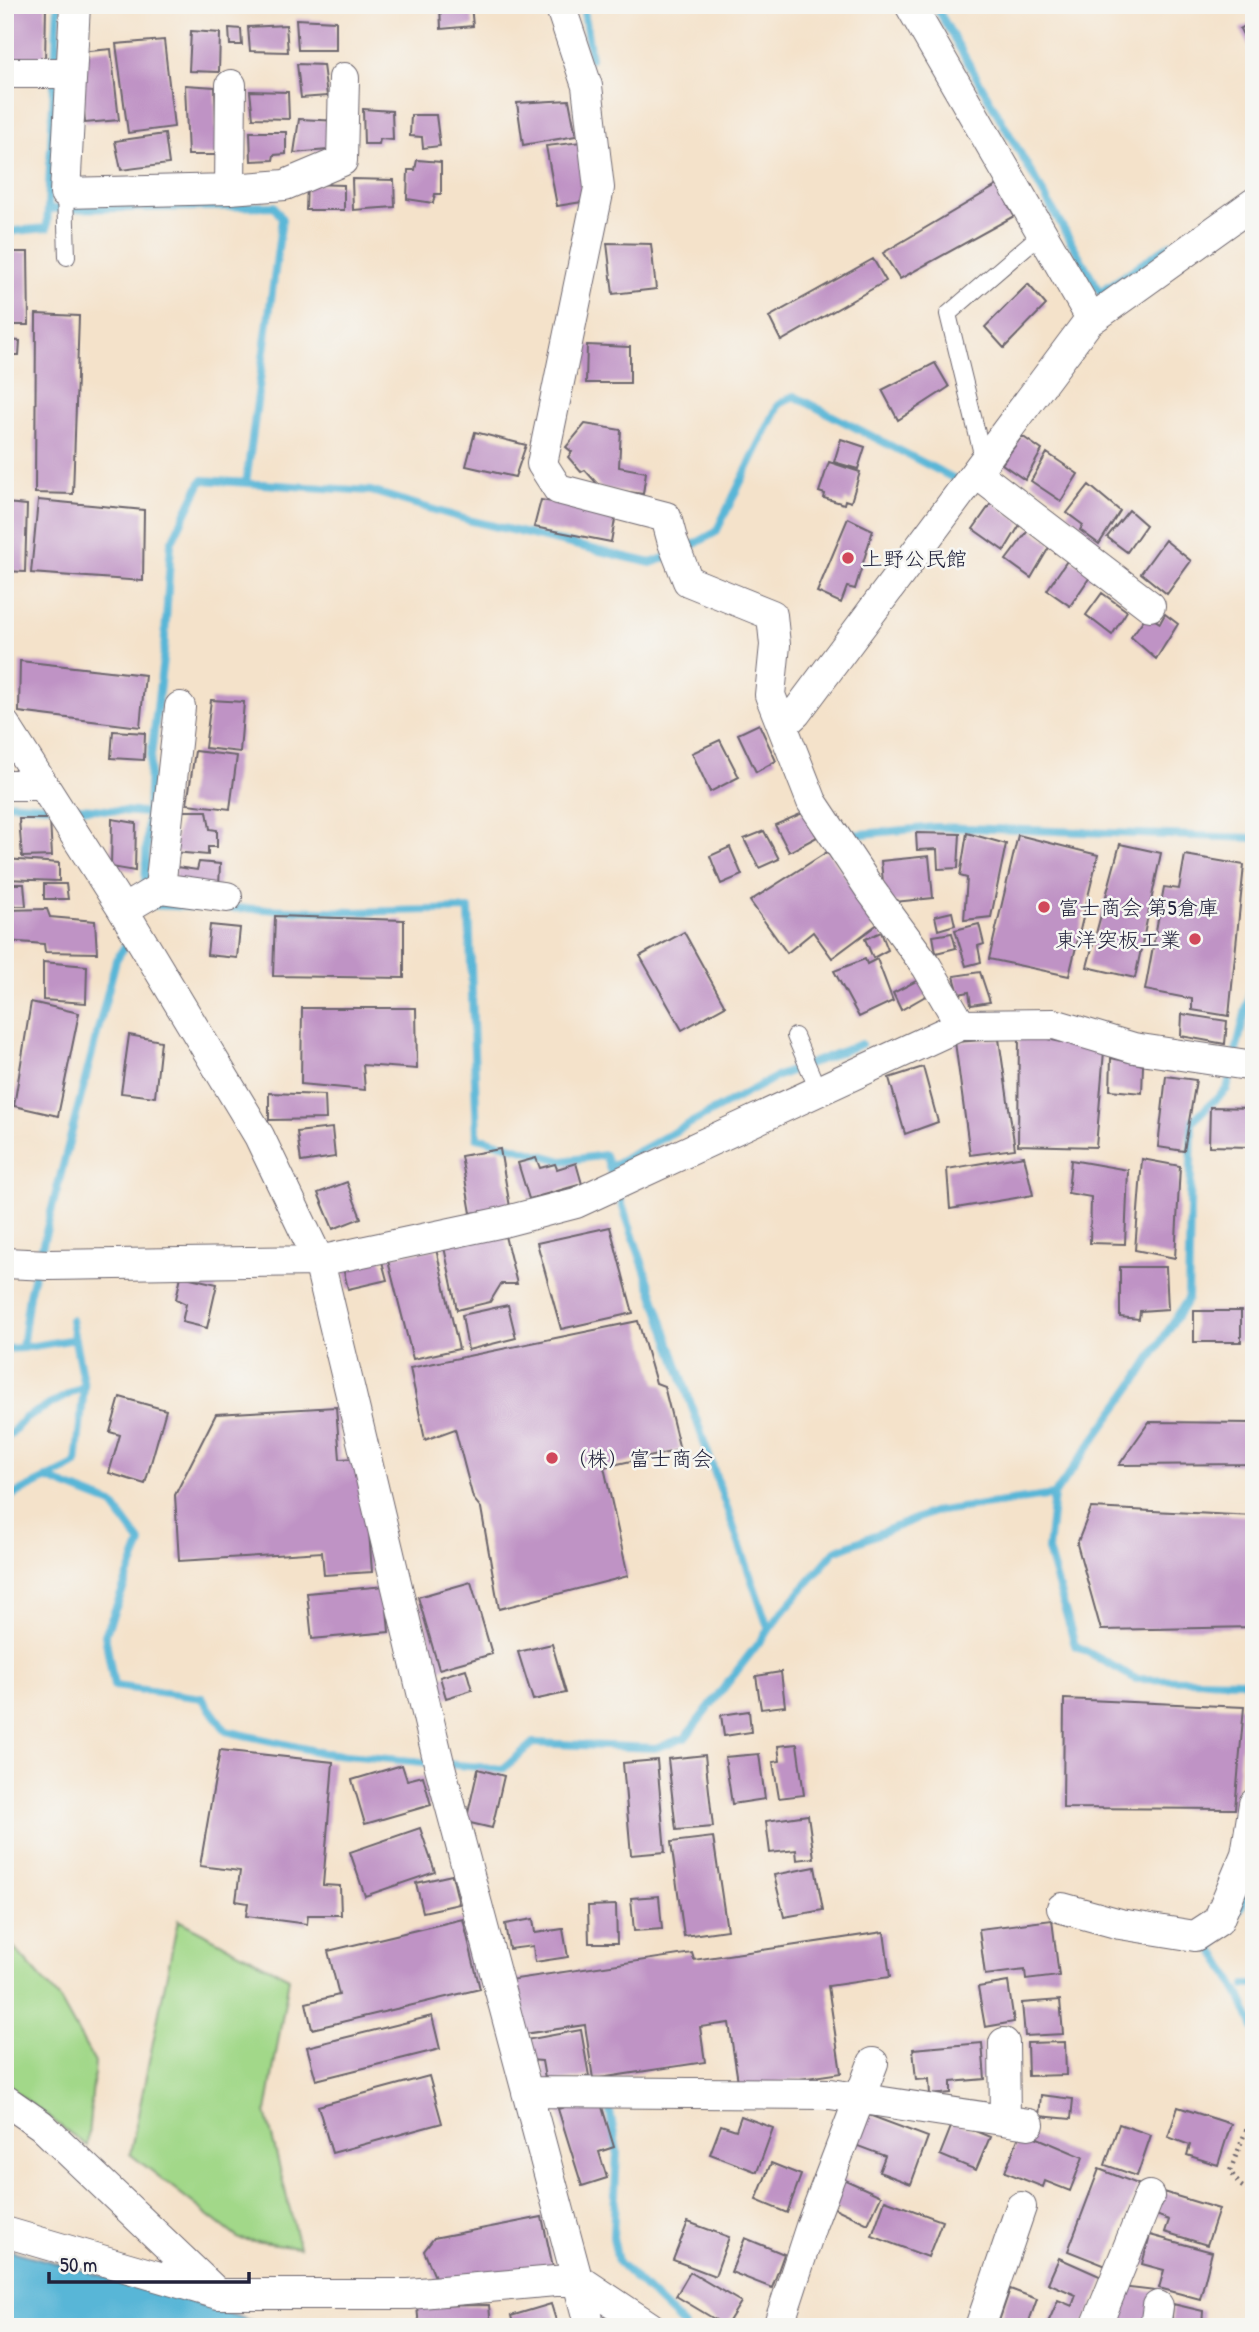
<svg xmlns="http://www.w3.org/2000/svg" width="1259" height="2332" font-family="'Patrick Hand','Klee One',sans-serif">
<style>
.green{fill:#a2d889;stroke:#627d62;stroke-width:2}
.water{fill:#59b6d7;stroke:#3e6c89;stroke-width:2}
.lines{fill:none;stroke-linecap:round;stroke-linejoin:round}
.stream{stroke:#59b6d7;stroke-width:8}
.building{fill:#bf93c5}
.lane-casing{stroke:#6c656d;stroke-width:18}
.street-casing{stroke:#6c656d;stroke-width:32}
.path{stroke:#6c656d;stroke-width:4.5;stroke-dasharray:2 5;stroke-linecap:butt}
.lane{stroke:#fff;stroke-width:16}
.street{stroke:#fff;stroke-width:30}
.poi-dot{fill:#d1495b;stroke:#f6f6f2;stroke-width:2.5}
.labels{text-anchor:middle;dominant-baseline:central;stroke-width:5;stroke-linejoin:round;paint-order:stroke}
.poi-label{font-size:21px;fill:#22223b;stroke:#f6f6f2;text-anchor:start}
</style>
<rect width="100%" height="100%" fill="#f6f6f2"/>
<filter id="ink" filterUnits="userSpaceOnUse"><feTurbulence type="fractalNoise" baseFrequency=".0143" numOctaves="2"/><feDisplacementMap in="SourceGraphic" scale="14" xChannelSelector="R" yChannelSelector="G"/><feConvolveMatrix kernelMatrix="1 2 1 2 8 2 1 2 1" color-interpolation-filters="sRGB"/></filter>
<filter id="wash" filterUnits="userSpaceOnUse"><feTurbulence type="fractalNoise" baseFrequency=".00686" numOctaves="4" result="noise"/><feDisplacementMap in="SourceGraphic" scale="28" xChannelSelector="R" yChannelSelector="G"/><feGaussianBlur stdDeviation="1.57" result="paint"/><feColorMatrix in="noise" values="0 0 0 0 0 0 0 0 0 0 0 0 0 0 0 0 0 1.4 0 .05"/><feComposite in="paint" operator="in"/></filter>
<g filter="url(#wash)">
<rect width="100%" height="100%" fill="#f4e2ca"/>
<path class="green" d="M178,1920L289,1978L266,2112L299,2247L239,2239L130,2154Z
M5,1941L9,1942L59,1998L95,2063L87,2146L5,2084Z"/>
<path class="water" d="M5,2249L153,2290L271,2327H5Z"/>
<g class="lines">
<path class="stream" d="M583,5L591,58
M935,5L1100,292L1171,244
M48,209L274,206L282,219L246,483
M5,232L47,228L58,5
M684,550L716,532L779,404L794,396L957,480
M5,803L47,806
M67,807L148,813
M846,828L851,835L936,827L1254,838
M145,887L150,764L164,651L171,543L202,480L371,491L468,520L651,563L672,555
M150,905L196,907
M226,908L353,912L469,909L477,1137L563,1161L605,1155L769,1630
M609,1167L778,1076L861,1044
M39,1259L116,960L131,936
M22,1348L75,1339
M5,1349L22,1348L29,1295L35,1271
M5,1440L25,1418L84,1386
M46,1478L112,1504L141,1543L105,1635L114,1686L202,1698L226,1731L324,1753L433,1763
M1054,1495L1136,1381L1188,1299L1192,1121L1227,1089L1254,976
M5,1499L76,1464L84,1386L71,1320
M446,1764L503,1769L533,1743L655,1748L685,1738L780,1615L835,1551L933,1512L1054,1495L1048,1550L1075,1645L1136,1679L1242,1681L1254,1688
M1235,1915L1242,1905L1254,1874
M1223,1931L1212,1947L1240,1995L1254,2028
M1246,1985H1254
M610,2112L617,2151L613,2237L618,2262L685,2327
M1254,2171L1251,2182L1254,2183"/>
</g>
<g id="blocks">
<path class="building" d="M6,5H46L45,63L5,62Z
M440,5H471L473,26L441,29Z
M296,19L336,21V50H298Z
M1254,21V56L1240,29Z
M286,25L288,52L250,51L248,27Z
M229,28L241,29L242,45H230Z
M191,31L220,33L219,72L189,71Z
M164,40L174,127L128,133L116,44Z
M111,49L119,120L85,123L79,52Z
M297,64L323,65L327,96L301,98Z
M185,85L215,87L217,155H188Z
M250,91L288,92L289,119L253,118Z
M569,100L576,136L523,145L517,103Z
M363,109L392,111L393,140L380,139L379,144H364Z
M411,115H436L440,146L423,148L422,137L410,136Z
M299,119L339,121L328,150L294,153Z
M250,132H286V154L274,155L273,160L251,161Z
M165,134L169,164L121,170L115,141Z
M581,142L588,201L557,206L546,146Z
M417,160L441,162V194H435L433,203L407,199L408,170H415Z
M352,179L394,180L395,207L353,210Z
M307,184L344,185V210H306Z
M998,185L1014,216L900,279L883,253Z
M607,243L651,244L656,289L613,294Z
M5,252H28L29,325H5Z
M873,259L886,281L781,341L769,317Z
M1028,284L1046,305L1004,348L985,327Z
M36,314L79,316L73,494L35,493Z
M5,340L20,341L19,355H5Z
M587,345L630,347V383H586Z
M935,363L949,387L898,420L882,390Z
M585,424L621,430L619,467L646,472L643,494L601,488L585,470L581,472L568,457L572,452L566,447Z
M475,432L526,445L515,477L466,466Z
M1022,436L1042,450L1025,480L1002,464Z
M841,439L865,447L858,469L834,462Z
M1047,453L1078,474L1061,501L1031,481Z
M829,462L860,472L851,502L845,500L844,504L824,498L825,494L819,492Z
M1089,485L1120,511L1099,544L1080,530L1083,525L1067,513Z
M38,500L144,510L143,581L31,573Z
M541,500L616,514L611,542L534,527Z
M992,502L1021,523L1004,551L973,529Z
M5,503L27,505L25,572L5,571Z
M1129,510L1146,525L1127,552L1107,537Z
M848,518L873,530L855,589L847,587L841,603L817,592Z
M1030,528L1051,544L1031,578L1006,560Z
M1165,540L1191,561L1167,594L1141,573Z
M1069,558L1092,574L1070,606L1047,590Z
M1102,593L1127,611L1112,635L1086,615Z
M1165,614L1178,624L1156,659L1131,637L1147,615L1160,623Z
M20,661L145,675L140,727L19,712Z
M211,700L244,702L240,752L205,748Z
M759,724L776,761L756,772L738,734Z
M113,731L145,733L144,760L111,758Z
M720,740L739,777L710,792L692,753Z
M195,751L237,756L230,809L187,804Z
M182,811H207L210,829L217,830V847H208V855L173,852Z
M805,812L817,837L789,852L775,825Z
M19,819H50L52,856L22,857Z
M112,819L136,823L135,871L111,867Z
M764,831L779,859L759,868L744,839Z
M916,833L960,834L958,868L938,869L937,849L917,850Z
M967,833L1006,844L991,917L964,920L967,878L960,876Z
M1018,835L1098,855L1069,976L989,959Z
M1120,844L1161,853L1135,978L1087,967Z
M730,847L742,875L721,884L710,856Z
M827,852L879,923L832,958L813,932L787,953L750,901Z
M1185,855L1244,865L1229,1016L1192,1010V999L1145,990L1164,887L1179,889Z
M929,856L933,898L885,903L881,861Z
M5,859L59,863V881L5,879Z
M199,862L220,864L219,887L174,885L176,867L197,870Z
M5,884H24L26,906H5Z
M44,884H66L68,899H44Z
M47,909L50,917L95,921L97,953L45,952L44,944L7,941L6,910Z
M952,912L955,925L938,930L935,916Z
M275,916L404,920V978L273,976Z
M979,924L984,944L978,946L981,962L966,966L955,930Z
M210,925L240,928L237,958L207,955Z
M684,932L725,1006L682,1030L640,956Z
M881,932L888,950L873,958L865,939Z
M952,933L956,948L936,953L933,936Z
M865,959L867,964L877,959L893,1001L859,1017L834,971Z
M43,962L87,966L86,1003L43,1000Z
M980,972L990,1002L971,1005L969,992L959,994L954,976Z
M920,979L929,994L901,1010L893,993Z
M31,1002L79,1013L58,1116L14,1106Z
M302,1008H416L417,1069L363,1065L365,1090L301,1084Z
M1182,1014L1227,1021L1225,1044L1181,1036Z
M1019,1033L1104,1051L1096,1147L1018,1145Z
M129,1035L161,1041L155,1097L121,1093Z
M999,1039L1015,1149L970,1155L955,1042Z
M1111,1058L1143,1065L1142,1093L1110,1090Z
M923,1067L938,1122L905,1134L889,1078Z
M1166,1076L1196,1080L1184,1151L1158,1147Z
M269,1093L325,1095L326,1119L269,1120Z
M1210,1107L1252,1108L1251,1147L1209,1146Z
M332,1128L335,1157L301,1162L297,1132Z
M500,1149L510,1207L471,1213L461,1156Z
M1024,1156L1033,1195L950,1209L947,1169Z
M536,1158L540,1168L555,1164L557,1169L576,1163L582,1184L529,1199L518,1163Z
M1142,1159L1180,1166L1175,1258L1135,1250Z
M1071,1160L1128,1170L1125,1244L1090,1243L1091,1197L1068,1193Z
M347,1182L361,1218L333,1229L318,1193Z
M610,1227L633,1313L561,1329L537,1243Z
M505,1236L517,1284H501L490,1302L457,1310L443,1242Z
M436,1249L459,1349L413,1359L387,1257Z
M381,1258L387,1280L348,1289L343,1268Z
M1120,1267H1166L1168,1309L1140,1311L1139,1319L1120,1317Z
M181,1276L217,1284L207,1328L182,1322L186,1304L176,1299Z
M508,1305L516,1338L468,1350L462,1315Z
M1194,1311H1241V1342H1194Z
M638,1321L656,1383L664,1386L680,1450L604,1467L628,1576L499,1609L481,1508L473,1498L455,1429L425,1440L410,1368Z
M120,1397L166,1410L145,1484L109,1473L120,1435L110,1432Z
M336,1407L340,1459L357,1458L365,1477L372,1572L324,1575L322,1552L179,1561L175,1495L216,1414Z
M1149,1422L1254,1423V1464L1119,1465Z
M1091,1508L1254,1516V1627L1101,1630L1077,1544Z
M471,1582L492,1654L439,1669L418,1597Z
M385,1586L389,1632L312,1639L307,1593Z
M552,1644L566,1693L533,1700L518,1652Z
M466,1669L472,1690L446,1698L440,1677Z
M781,1672L785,1706L761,1709L756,1676Z
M1064,1699L1244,1707L1235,1809L1063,1808Z
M749,1711L751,1732L724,1736L721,1715Z
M797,1744L804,1795L779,1798L773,1762L780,1761L778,1746Z
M220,1750L333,1762L323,1885L340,1886L341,1915H308L307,1924L246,1916L248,1903L236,1901L240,1871L200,1866Z
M759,1754L765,1799L732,1804L725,1757Z
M705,1755L713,1827L676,1830L668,1759Z
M657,1760L665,1852L631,1855L623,1763Z
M402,1765L407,1780L423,1776L431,1805L365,1824L352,1780Z
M478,1769L504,1776L492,1828L466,1822Z
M808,1815L814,1858L797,1860L796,1850L770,1853L766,1821Z
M420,1828L435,1872L365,1896L350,1852Z
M713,1837L727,1930L684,1936L671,1842Z
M815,1867L823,1910L784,1917L774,1875Z
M452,1875L459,1904L423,1912L416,1883Z
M659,1896L662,1929L634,1931L631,1898Z
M616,1905L617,1943H589L588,1906Z
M463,1919L480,1989L312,2029L306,2003L339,1995L328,1951Z
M533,1919L535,1933L563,1929L568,1957L535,1962L533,1946L509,1949L505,1924Z
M1052,1920L1059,1976L1026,1980L1025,1970L985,1975L979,1929Z
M884,1932L890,1977L828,1986L841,2073L739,2088L729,2023L700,2027L705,2062L593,2079L585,2025L517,2035L509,1980L692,1953L694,1960Z
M1008,1982L1014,2022L985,2027L978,1987Z
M1060,2000L1063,2034L1025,2036L1022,2003Z
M432,2016L440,2049L316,2080L307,2047Z
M581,2030L589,2076L546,2084L542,2061L530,2060L526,2040Z
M1065,2042L1066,2075L1028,2076L1027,2043Z
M982,2043L985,2079L951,2082V2093L930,2095L929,2079L916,2080L913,2049Z
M429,2076L442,2123L332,2153L318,2106Z
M1041,2095L1073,2099L1071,2119L1039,2116Z
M599,2097L614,2147L599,2152L607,2178L582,2186L558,2109Z
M1178,2107L1231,2124L1218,2165L1187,2155L1190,2145L1168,2137Z
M866,2114L928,2137L911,2184L879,2172L885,2156L855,2145Z
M741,2116L773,2128L757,2172L710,2154L721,2125L736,2130Z
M953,2122L990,2137L976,2170L940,2155Z
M1119,2124L1151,2135L1137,2176L1105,2165Z
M1021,2131L1083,2157L1070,2191L1045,2181L1043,2187L1005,2172Z
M771,2163L801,2175L787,2213L756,2200Z
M1099,2169L1138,2184L1106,2266L1068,2251Z
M841,2178L881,2196L868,2224L828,2205Z
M1163,2192L1219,2209L1207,2245L1165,2232L1169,2220L1156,2215Z
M885,2200L942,2221L928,2257L872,2236Z
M542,2217L553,2267L437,2282L424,2251L434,2238Z
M688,2222L729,2237L715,2276L673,2260Z
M1150,2235L1212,2252L1200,2299L1159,2288L1164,2270L1142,2264Z
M745,2238L784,2254L772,2288L731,2272Z
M1059,2258L1104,2278L1083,2327H1046L1058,2300L1072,2306L1076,2295L1048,2283Z
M690,2272L741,2302L726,2326L676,2296Z
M1121,2287L1156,2291L1148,2327H1112Z
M1010,2289L1037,2299L1027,2327H997Z
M551,2304L558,2327H514L511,2316Z
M1173,2304L1203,2311L1202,2327H1171Z
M489,2305L491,2327H419L417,2306Z"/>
</g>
</g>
<g filter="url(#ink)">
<use href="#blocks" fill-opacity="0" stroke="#6c656d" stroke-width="2"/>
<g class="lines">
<g class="lane-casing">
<path id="lane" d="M65,193L67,257
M984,462L948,314L1042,233
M795,1036L818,1090"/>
</g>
<g class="street-casing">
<path id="street" d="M75,5L65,193L230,189L285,185L342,161L344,78
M560,5L587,86L599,188L542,464L558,489L666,517L673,543L688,581L772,615L775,645L770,695L812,802L872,892L927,967L961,1025
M5,73H71
M230,189L231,85
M1088,322L1254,203
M976,473L1150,606
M5,725L123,910L259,1136L319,1261L439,1763L590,2327
M783,725L796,713L1091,318L910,5
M5,785H42
M160,888L227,897
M123,910L160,888L180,707
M5,1263L49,1265L319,1261L503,1222L576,1203L961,1025L1054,1024L1134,1048L1254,1066
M1062,1908L1120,1924L1195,1936L1218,1921L1246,1854L1254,1804
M1004,2043L1005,2120
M527,2092L830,2094L1029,2124
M5,2100L41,2125L214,2290
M5,2232L218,2294H409L578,2279L650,2327
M778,2327L811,2226L873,2063
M980,2327L1021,2207
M1096,2327L1149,2196
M1155,2327L1158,2306"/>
</g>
<path class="path" d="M1254,2110L1230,2171L1240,2185L1254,2195"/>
<use href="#lane" class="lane"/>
<use href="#street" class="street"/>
</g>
</g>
<g class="poi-dot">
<circle cx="848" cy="558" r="7"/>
<circle cx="1044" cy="907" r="7"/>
<circle cx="1195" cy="939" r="7"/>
<circle cx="552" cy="1458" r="7"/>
</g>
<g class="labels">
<g class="poi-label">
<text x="862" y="558">上野公民館</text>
<text x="1058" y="907">富士商会 第5倉庫</text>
<text x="1181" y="939" text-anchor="end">東洋突板工業</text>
<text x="566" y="1458">（株）富士商会</text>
</g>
</g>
<rect width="1259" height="2332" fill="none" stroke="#f6f6f2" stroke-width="28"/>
<path d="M49 2272v10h200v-10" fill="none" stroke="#22223b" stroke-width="3.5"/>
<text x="60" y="2272" font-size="21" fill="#22223b" stroke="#f6f6f2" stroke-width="5" paint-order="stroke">50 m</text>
</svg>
